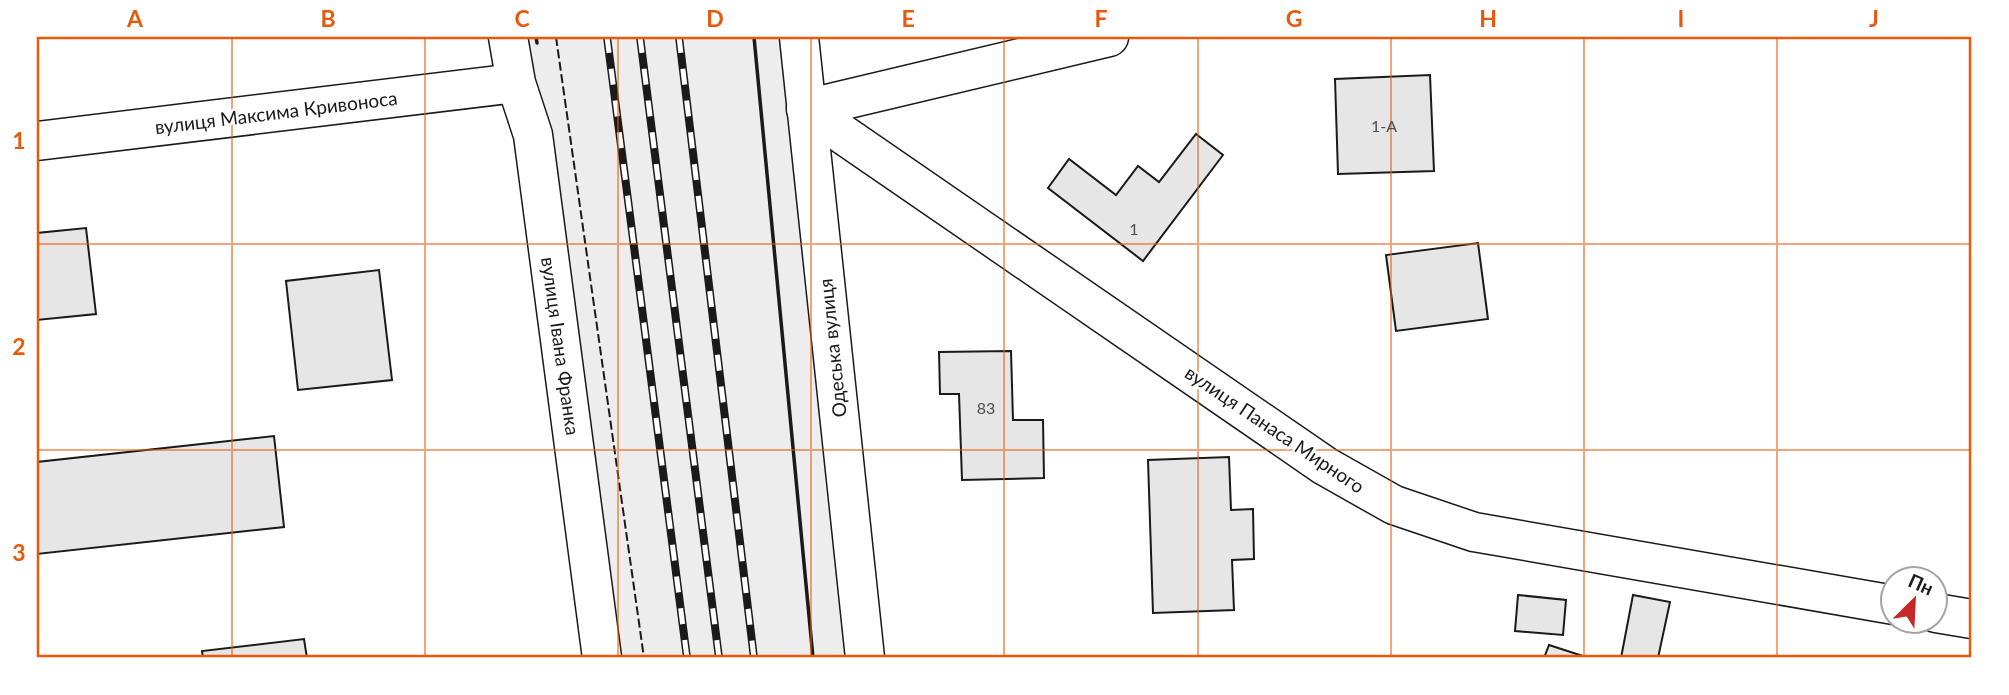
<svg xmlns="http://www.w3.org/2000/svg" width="2009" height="695" font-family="Lato,sans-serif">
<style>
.built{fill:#ededed;stroke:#6a6a6a;stroke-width:2}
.building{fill:#e6e6e6;stroke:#1a1a1a;stroke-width:2}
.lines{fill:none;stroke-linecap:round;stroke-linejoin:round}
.minor-casing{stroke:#1a1a1a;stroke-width:41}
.secondary-casing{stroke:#1a1a1a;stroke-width:41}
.minor{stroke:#fff;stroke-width:38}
.secondary{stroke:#fff;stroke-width:38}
.rail-casing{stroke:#1a1a1a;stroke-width:8}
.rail{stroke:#fff;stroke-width:5;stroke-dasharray:16;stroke-linecap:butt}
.fence{stroke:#1a1a1a;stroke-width:2;stroke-dasharray:9 3.5;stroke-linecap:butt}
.wall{stroke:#1a1a1a;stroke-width:3.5}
.grid{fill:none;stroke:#e8590c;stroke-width:2;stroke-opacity:0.55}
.labels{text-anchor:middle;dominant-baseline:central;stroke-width:5;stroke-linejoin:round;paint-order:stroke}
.number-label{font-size:16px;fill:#4d4d4d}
.street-label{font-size:19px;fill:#1a1a1a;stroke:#fff}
.neatline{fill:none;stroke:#e8590c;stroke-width:2.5}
.grid-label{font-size:23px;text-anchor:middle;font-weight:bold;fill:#e8590c}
</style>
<rect width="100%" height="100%" fill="#fff"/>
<path class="built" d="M508,37H799L865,658H602Z"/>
<path class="building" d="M1430,75L1434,171L1338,174L1335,79Z
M1196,134L1223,155L1143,261L1048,188L1069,159L1116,195L1138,166L1159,182Z
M86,228L96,314L37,320V233Z
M1478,243L1488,319L1396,331L1386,255Z
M379,270L392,380L298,390L286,281Z
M1011,351L1013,420H1043L1044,478L962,480L959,394H940L939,352Z
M274,436L284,527L37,554V462Z
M1229,457L1231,510L1253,509L1254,559L1232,560L1234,610L1153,613L1148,460Z
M1518,595L1566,600L1563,635L1515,631Z
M1633,595L1670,602L1658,658H1621Z
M304,639L307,658H203L202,651Z
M1549,645L1589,658H1544Z"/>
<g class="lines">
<g class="minor-casing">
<path id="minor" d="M508,37L516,83L533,135L602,658
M806,109L1325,466L1394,505L1474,532L1894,605
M806,109L1109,37
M37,141L516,83
M1936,613L1972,619"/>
</g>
<g class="secondary-casing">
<path id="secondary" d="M799,37L865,658"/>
</g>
<use href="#minor" class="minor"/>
<use href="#secondary" class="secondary"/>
<g class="rail-casing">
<path id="rail" d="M607,37L687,658
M640,37L719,658
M679,37L754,658"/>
</g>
<use href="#rail" class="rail"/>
<path class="fence" d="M556,37L644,658"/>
<path class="wall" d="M536,37L537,43
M754,37L813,658"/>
</g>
<path class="grid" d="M232,37V658M425,37V658M618,37V658M811,37V658M1004,37V658M1198,37V658M1391,37V658M1584,37V658M1777,37V658M37,244H1972M37,450H1972"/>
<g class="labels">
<g class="number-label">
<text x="1384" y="125">1-А</text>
<text x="1134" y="228">1</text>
<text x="986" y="407">83</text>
</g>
<g class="street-label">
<text transform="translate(276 112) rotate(-7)">вулиця Максима Кривоноса</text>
<text transform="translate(561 346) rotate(82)">вулиця Івана Франка</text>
<text transform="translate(832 348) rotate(-96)">Одеська вулиця</text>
<text transform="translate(1275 429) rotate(34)">вулиця Панаса Мирного</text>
</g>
</g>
<rect width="2009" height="695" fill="none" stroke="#ffffff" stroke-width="77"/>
<g transform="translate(1914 600) rotate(24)"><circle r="33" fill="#ffffff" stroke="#a3a3a3" stroke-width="2"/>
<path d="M0-5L12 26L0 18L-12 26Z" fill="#c62828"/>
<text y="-10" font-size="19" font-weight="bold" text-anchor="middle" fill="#1a1a1a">Пн</text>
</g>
<rect x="38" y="38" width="1932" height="618" class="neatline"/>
<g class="grid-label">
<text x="135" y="27">A</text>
<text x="328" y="27">B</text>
<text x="522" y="27">C</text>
<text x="715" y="27">D</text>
<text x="908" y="27">E</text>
<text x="1101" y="27">F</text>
<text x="1294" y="27">G</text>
<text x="1488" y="27">H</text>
<text x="1681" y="27">I</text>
<text x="1874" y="27">J</text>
<text x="19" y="149">1</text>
<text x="19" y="355">2</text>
<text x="19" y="561">3</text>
</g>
</svg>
